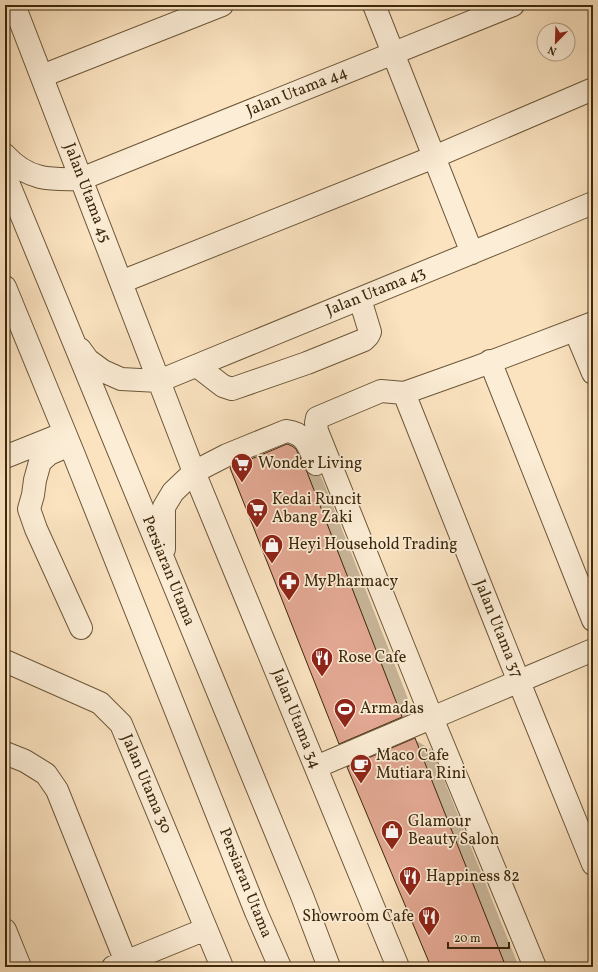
<svg xmlns="http://www.w3.org/2000/svg" width="598" height="972" font-family="Vollkorn,serif">
<style>
.shadow{fill:#0003}
.building{fill:#e3a893;stroke:#3c280b}
.lines{fill:none;stroke-linecap:round;stroke-linejoin:round}
.minor-casing{stroke:#6c5738;stroke-width:24}
.minor{stroke:#fcedd6;stroke-width:22}
.labels{text-anchor:middle;dominant-baseline:central;stroke-width:3.5;stroke-linejoin:round;paint-order:stroke}
.street-label{font-size:16px;fill:#3c280b;stroke:#fcedd6}
.poi-label{font-size:16px;fill:#3c280b;stroke:#fcedd6;text-anchor:start}
</style>
<rect width="100%" height="100%" fill="#fbe3c0"/>
<filter id="stains"><feTurbulence type="fractalNoise" baseFrequency=".005" numOctaves="4"/><feColorMatrix values="0 0 0 0 .2 0 0 0 0 .09 0 0 0 0 .02 0 0 0 .5 -.17"/></filter>
<radialGradient id="worn" r=".72"><stop offset=".6" stop-color="#630" stop-opacity="0"/><stop offset="1" stop-color="#630" stop-opacity=".3"/></radialGradient>
<path class="shadow" d="M291,446L313,460L324,483L419,727L357,753L340,743Z
M415,740L432,750L519,967H432Z"/>
<path class="building" d="M287,444L292,446L296,449L307,472L402,717L339,744L230,468Z
M415,738L506,967H431L347,767Z"/>
<g class="lines">
<g class="minor-casing">
<path id="minor" d="M14,5L194,472L398,967
M374,5L472,253
M42,76L222,5
M5,155C28,180 49,180 81,179L513,5
M5,175L302,896L329,967
M121,282L434,157L593,89
M5,287L74,455L256,912L280,967
M575,330L593,373
M80,349L88,360L103,371L121,379L159,381L593,203
M490,361L593,620
M197,366L223,386L232,389L307,363L364,340L368,336L370,332L360,299
M404,393L519,682L593,864
M70,445L49,454L40,462L35,480L33,495L29,509L36,529L81,628
M5,457L65,433
M164,549V507L173,492L194,472L227,455L286,431C306,433 309,447 316,464
M5,661L100,703L121,724L222,967
M432,718L593,650
M5,753L25,761L46,774L57,790L128,967
M316,767L424,721
M5,930L20,967
M113,967L206,929
M535,967L432,718L317,431L316,423L317,418L381,391L404,393L477,367L593,323"/>
</g>
<use href="#minor" class="minor"/>
</g>
<defs>
<g id="supermarket-pin" transform="scale(1.15)"><path d="M0 17L-7.5 6A9.5 9.5 0 1 1 7.5 6Z" fill="#8f2418" stroke="#fcedd6"/><path d="M-6-5.5h2.5l.6 2H6L4.5 2H-2.5L-4.4-4H-6ZM-1.5 3.2a1.3 1.3 0 1 0 .1 0ZM3 3.2a1.3 1.3 0 1 0 .1 0Z" fill="#fff"/></g>
<g id="shop-pin" transform="scale(1.15)"><path d="M0 17L-7.5 6A9.5 9.5 0 1 1 7.5 6Z" fill="#8f2418" stroke="#fcedd6"/><path d="M-5-2.5h2.3a2.7 3.5 0 0 1 5.4 0H5L5.5 6h-11ZM-1.5-2.5h3a1.5 2.3 0 0 0-3 0Z" fill="#fff"/></g>
<g id="pharmacy-pin" transform="scale(1.15)"><path d="M0 17L-7.5 6A9.5 9.5 0 1 1 7.5 6Z" fill="#8f2418" stroke="#fcedd6"/><path d="M-2-6h4v4h4v4h-4v4h-4v-4h-4v-4h4Z" fill="#fff"/></g>
<g id="restaurant-pin" transform="scale(1.15)"><path d="M0 17L-7.5 6A9.5 9.5 0 1 1 7.5 6Z" fill="#8f2418" stroke="#fcedd6"/><path d="M-5-6h1v4h1v-4h1v4h1v-4h1v5L-1.5 .5V6h-2V.5L-5-1ZM5-6V6H3V1.5H1.5Q1.5-4 5-6Z" fill="#fff"/></g>
<g id="stadium-pin" transform="scale(1.15)"><path d="M0 17L-7.5 6A9.5 9.5 0 1 1 7.5 6Z" fill="#8f2418" stroke="#fcedd6"/><path d="M0-5a6.5 5 0 1 0 0 10a6.5 5 0 1 0 0-10ZM-3.5-1.8h7v3.6h-7Z" fill="#fff"/></g>
<g id="cafe-pin" transform="scale(1.15)"><path d="M0 17L-7.5 6A9.5 9.5 0 1 1 7.5 6Z" fill="#8f2418" stroke="#fcedd6"/><path d="M-5.5-4.5H6V0H3Q3 3.5 0 3.5H-2.5Q-5.5 3.5-5.5 0ZM3-3.2v2h1.7v-2ZM-6 4.5H4V6H-6Z" fill="#fff"/></g>
</defs>
<g fill-rule="evenodd">
<use href="#supermarket-pin" x="242" y="464"/>
<use href="#supermarket-pin" x="257" y="509"/>
<use href="#shop-pin" x="272" y="545"/>
<use href="#pharmacy-pin" x="289" y="582"/>
<use href="#restaurant-pin" x="322" y="658"/>
<use href="#stadium-pin" x="345" y="709"/>
<use href="#cafe-pin" x="361" y="765"/>
<use href="#shop-pin" x="392" y="831"/>
<use href="#restaurant-pin" x="410" y="877"/>
<use href="#restaurant-pin" x="429" y="917"/>
</g>
<g class="labels">
<g class="street-label">
<text transform="translate(297 92) rotate(-22)">Jalan Utama 44</text>
<text transform="translate(87 193) rotate(69)">Jalan Utama 45</text>
<text transform="translate(376 292) rotate(-22)">Jalan Utama 43</text>
<text transform="translate(168 571) rotate(68)">Persiaran Utama</text>
<text transform="translate(498 629) rotate(68)">Jalan Utama 37</text>
<text transform="translate(296 719) rotate(68)">Jalan Utama 34</text>
<text transform="translate(146 784) rotate(67)">Jalan Utama 30</text>
<text transform="translate(245 883) rotate(68)">Persiaran Utama</text>
</g>
<g class="poi-label">
<text x="258" y="464">Wonder Living</text>
<text x="272" y="500">Kedai Runcit<tspan x="272" dy="18">Abang Zaki</tspan></text>
<text x="288" y="545">Heyi Household Trading</text>
<text x="304" y="582">MyPharmacy</text>
<text x="338" y="658">Rose Cafe</text>
<text x="360" y="709">Armadas</text>
<text x="376" y="756">Maco Cafe<tspan x="376" dy="18">Mutiara Rini</tspan></text>
<text x="408" y="822">Glamour<tspan x="408" dy="18">Beauty Salon</tspan></text>
<text x="426" y="877">Happiness 82</text>
<text x="414" y="917" text-anchor="end">Showroom Cafe</text>
</g>
</g>
<rect width="598" height="972" fill="none" stroke="#fbe3c0" stroke-width="20"/>
<rect x="6" y="6" width="586" height="960" fill="none" stroke="#3c280b" stroke-width="2"/>
<rect x="10" y="10" width="578" height="952" fill="none" stroke="#3c280b"/>
<g transform="translate(556 42) rotate(203)"><circle r="19" fill="#fcedd6" stroke="#af9e85"/>
<path d="M0-3L7 15L0 10L-7 15Z" fill="#8f2418"/>
<text y="-6" font-size="11" font-weight="bold" text-anchor="middle" fill="#3c280b">N</text>
</g>
<path d="M448 942v6h61v-6" fill="none" stroke="#3c280b" stroke-width="2"/>
<text x="454" y="942" font-size="12" fill="#3c280b" stroke="#fcedd6" stroke-width="3" paint-order="stroke">20 m</text>
<rect width="100%" height="100%" filter="url(#stains)"/>
<rect width="100%" height="100%" fill="url(#worn)"/>
</svg>
